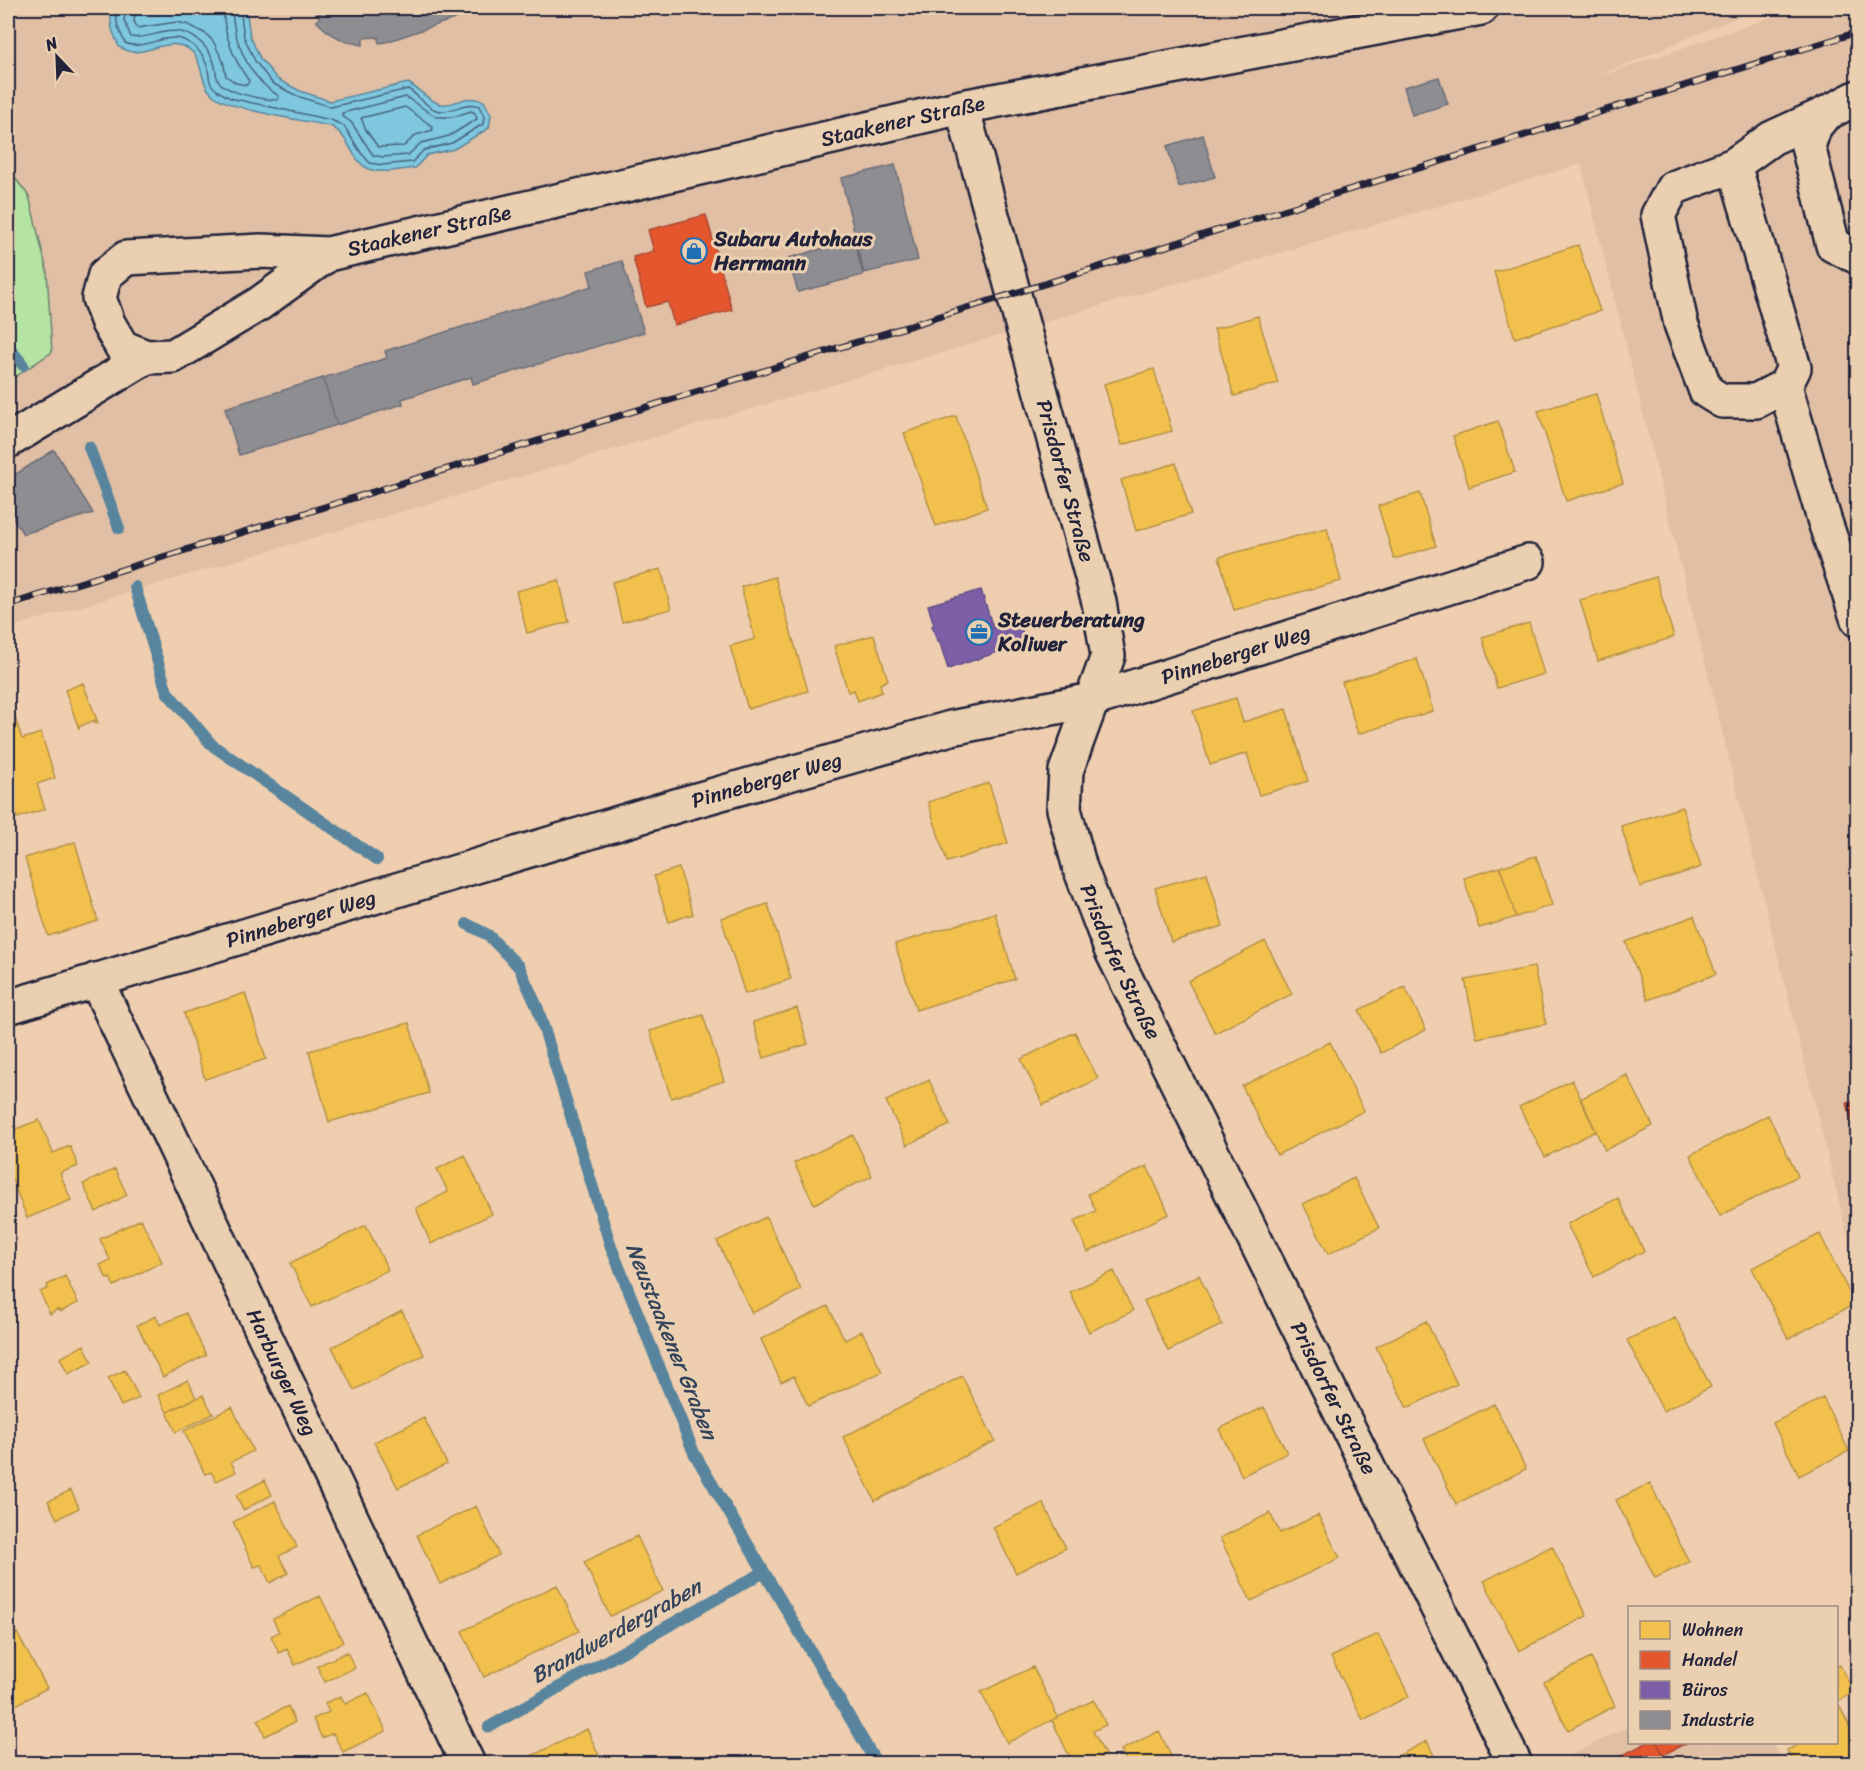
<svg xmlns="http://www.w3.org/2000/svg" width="1865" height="1771" font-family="Sriracha,sans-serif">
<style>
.built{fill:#e0bfa4}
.green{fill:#b4e3a2;stroke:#6b826e;stroke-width:1.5}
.water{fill:#7ec7de;stroke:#59859d;stroke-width:1.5}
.homes{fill:#f2c14e;stroke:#b49148;stroke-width:1.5}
.shops{fill:#e4572e;stroke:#aa4732;stroke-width:1.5}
.offices{fill:#7b5ea7;stroke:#604c87;stroke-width:1.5}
.industry{fill:#8d8d92;stroke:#6d6d78;stroke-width:1.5}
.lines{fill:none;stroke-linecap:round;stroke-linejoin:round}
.shore{stroke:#47647c;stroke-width:1.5}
.stream{stroke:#59859d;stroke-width:12}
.minor-casing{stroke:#22223b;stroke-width:38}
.minor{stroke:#ead0b1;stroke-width:33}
.rail-casing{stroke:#22223b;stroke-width:7}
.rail{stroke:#ead0b1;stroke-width:4.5;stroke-dasharray:14;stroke-linecap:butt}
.labels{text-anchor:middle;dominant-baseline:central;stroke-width:6;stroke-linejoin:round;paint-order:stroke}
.street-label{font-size:21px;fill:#22223b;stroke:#ead0b1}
.poi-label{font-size:21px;font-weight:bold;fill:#22223b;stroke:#ead0b1;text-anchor:start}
.water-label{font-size:22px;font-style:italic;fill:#34435c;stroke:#ead0b1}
</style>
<rect width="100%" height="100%" fill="#efceaf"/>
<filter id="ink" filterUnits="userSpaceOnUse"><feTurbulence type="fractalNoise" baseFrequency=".0167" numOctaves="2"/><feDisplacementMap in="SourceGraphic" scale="12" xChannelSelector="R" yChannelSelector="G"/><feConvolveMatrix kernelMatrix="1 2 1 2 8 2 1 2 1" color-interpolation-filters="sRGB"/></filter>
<g filter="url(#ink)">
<path class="built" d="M8,8H1759L1589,80L1799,8H1857V1274L1581,164L8,628V373L11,379L52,352L47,271L29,196L8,169Z
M1629,1726L1630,1742L1772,1743L1783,1763L1553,1764Z"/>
<path class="green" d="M8,169L29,196L47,271L52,352L12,379L8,373Z"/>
<path class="water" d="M116,8H246L250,36L260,58L277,79L300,91L330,101L408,83C418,88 431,103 441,104C460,106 461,93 484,101L491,115L489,128L454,149L427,155L415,168C401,169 380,175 367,168C351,160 350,135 330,126C302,120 233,111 213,95C196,81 207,50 178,45C163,42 147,53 132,52C128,52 123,48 119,47L112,29L110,13Z"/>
<path class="homes" d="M1578,245L1600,311L1515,338L1494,272Z
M1258,316L1278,383L1234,396L1214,329Z
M1154,369L1172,431L1122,445L1104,384Z
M1596,394L1623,483L1566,501L1538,411Z
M956,416L987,508L936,526L904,433Z
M1498,421L1515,472L1469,487L1453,436Z
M1176,463L1191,514L1136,531L1121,480Z
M1420,493L1436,546L1394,559L1378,506Z
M1327,528L1341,581L1234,610L1219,557Z
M661,569L671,609L622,622L612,582Z
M775,577L808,691L748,709L730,646L755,639L741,587Z
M1656,577L1674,637L1598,661L1580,600Z
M559,580L569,622L527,633L516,591Z
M1529,623L1544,674L1497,688L1482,637Z
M874,635L888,680L880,684L882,692L858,701L854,690L848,692L834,646Z
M1417,659L1433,711L1358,734L1342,682Z
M83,683L98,723L96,724L95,720L80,726L79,729L65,690Z
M1236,698L1243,722L1286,709L1308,781L1259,795L1247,753L1210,765L1193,711Z
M8,699H9L22,739L41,733L55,778L37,784L45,809L17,818L8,787Z
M989,783L1008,843L947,862L928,802Z
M1682,807L1701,867L1640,887L1621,826Z
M75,842L98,921L48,936L25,858Z
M1536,856L1552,905L1516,917L1500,867Z
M1500,867L1516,917L1479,928L1464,878Z
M679,868L693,914L669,922L654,876Z
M1207,873L1223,926L1171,942L1155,888Z
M768,904L791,979L745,994L721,918Z
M995,913L1015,979L916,1010L895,944Z
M1694,916L1716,974L1648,1000L1626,942Z
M1265,941L1292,994L1215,1033L1188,981Z
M1534,967L1546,1024L1477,1038L1465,980Z
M1405,987L1426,1030L1381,1053L1359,1010Z
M245,993L266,1059L205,1079L184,1013Z
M797,1008L808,1044L764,1058L753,1022Z
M703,1015L724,1081L671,1098L650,1031Z
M409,1023L429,1093L329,1122L309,1051Z
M1075,1032L1098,1079L1043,1105L1021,1059Z
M1330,1042L1364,1111L1277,1155L1242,1086Z
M1627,1075L1653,1126L1605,1150L1580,1099Z
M929,1080L950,1125L907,1145L886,1101Z
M1572,1080L1596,1131L1545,1157L1519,1107Z
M1768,1115L1798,1176L1720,1216L1690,1155Z
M39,1120L53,1153L70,1146L78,1166L60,1173L71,1200L27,1218L8,1169V1132Z
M853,1135L872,1176L814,1204L794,1163Z
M465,1155L492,1214L431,1244L416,1208L448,1192L437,1169Z
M1147,1166L1169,1214L1088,1252L1074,1221L1096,1211L1088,1194Z
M115,1169L127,1195L96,1212L83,1184Z
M1354,1178L1379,1228L1328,1254L1303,1204Z
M1618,1198L1644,1251L1594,1277L1567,1224Z
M766,1217L801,1290L752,1313L717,1241Z
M141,1219L162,1262L114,1286L110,1278L107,1279L100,1265L110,1260L100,1239Z
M366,1225L388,1270L312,1307L290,1263Z
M1820,1234L1855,1304L1788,1339L1752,1268Z
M1114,1271L1133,1311L1089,1332L1070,1292Z
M1199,1275L1222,1325L1168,1351L1144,1301Z
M65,1276L78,1303L60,1312L58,1309L50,1314L40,1292L48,1288L47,1285Z
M828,1306L845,1340L862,1331L882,1372L808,1406L794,1376L781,1382L761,1339Z
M402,1311L424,1355L354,1390L332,1347Z
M186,1313L206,1355L163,1377L137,1325L156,1316L160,1325Z
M1675,1317L1711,1387L1663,1411L1627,1340Z
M1426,1321L1457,1384L1407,1408L1376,1347Z
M84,1345L92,1362L68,1374L60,1358Z
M125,1370L139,1398L121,1406L108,1378Z
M962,1376L995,1441L875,1501L843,1437Z
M188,1380L196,1398L167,1412L158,1395Z
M203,1395L213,1414L176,1432L167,1412Z
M1823,1398L1849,1451L1799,1476L1773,1423Z
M1494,1404L1526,1469L1456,1504L1424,1439Z
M232,1407L253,1451L231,1462L236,1472L216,1481L211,1472L205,1474L184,1431Z
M1264,1407L1287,1453L1242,1476L1219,1429Z
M424,1418L447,1464L398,1488L374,1442Z
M265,1480L272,1495L243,1510L236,1495Z
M1650,1483L1689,1562L1655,1578L1616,1500Z
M71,1490L79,1508L57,1519L48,1501Z
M275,1501L297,1547L279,1556L288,1573L270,1583L261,1565L254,1567L233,1522Z
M1043,1503L1066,1548L1016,1573L993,1527Z
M476,1506L499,1555L440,1584L417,1535Z
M1270,1513L1280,1533L1318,1515L1340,1558L1251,1601L1220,1538Z
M637,1536L663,1591L610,1616L584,1562Z
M1552,1546L1587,1616L1519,1651L1484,1581Z
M557,1585L579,1631L484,1677L462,1631Z
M320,1596L343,1642L295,1665L287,1649L279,1653L271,1636L279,1632L273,1619Z
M17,1633L47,1688L16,1705L15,1716H8V1638Z
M1378,1634L1409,1696L1363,1720L1331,1657Z
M347,1652L355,1668L325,1682L317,1666Z
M1591,1658L1615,1706L1568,1730L1544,1682Z
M1840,1665L1854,1693L1837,1701L1858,1743V1764H1794L1787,1750L1800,1744L1799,1742H1836V1667Z
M1033,1667L1058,1717L1007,1743L981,1692Z
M368,1693L386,1731L343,1752L333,1733L322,1738L313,1719L329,1712L325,1703L341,1696L345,1704Z
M1094,1700L1106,1725L1093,1731L1105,1755L1088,1764H1073L1052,1720Z
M288,1706L295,1722L265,1736L258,1720Z
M587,1729L603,1764H532L529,1757Z
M1159,1731L1175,1764H1128L1121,1750Z
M1427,1741L1438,1764H1384V1763Z"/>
<path class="shops" d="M706,215L732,310L674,325L668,302L646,307L633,257L654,251L648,230Z
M1858,1101V1146L1847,1103Z
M1648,1742H1657L1667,1764H1606Z
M1657,1742H1688L1663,1755Z"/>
<path class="offices" d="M981,590L993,628L1012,622L1021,627L1024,637L1019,645L948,669L939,640L937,641L932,626L934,625L928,605Z"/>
<path class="industry" d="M314,8H487L386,42L379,43L378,37L363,38V45L344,41L328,32L316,21L320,17Z
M1439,77L1448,104L1412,115L1404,87Z
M1203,135L1215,177L1179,187L1167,146Z
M895,165L918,260L864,273L857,246H855L854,240L856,239L841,178Z
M854,240L863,275L798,292L788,258Z
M622,261L644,332L473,384L471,377L402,399L403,404L337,425L323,378L387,358L385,351L592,286L588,271Z
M323,378L337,425L239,455L225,408Z
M54,450L93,513L23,534L8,509V479Z"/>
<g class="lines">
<path class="shore" d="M120,8L116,16L118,27L125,43C142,51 163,34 181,39C195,44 205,55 208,70C209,75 209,80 211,84C215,91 224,94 230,98L331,120L344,126L361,153L370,163L382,165L412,162L424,150L452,143L483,124L484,116L479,106C464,100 450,115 436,110C425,106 417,94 408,89L331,107L297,96L272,83L255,61L244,37L240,8
M127,8L124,20L131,37C147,40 164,28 181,32C198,36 211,50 215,66C216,71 216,76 218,80C225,93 264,100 278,100L279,96C249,79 233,41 232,8
M136,8L134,21L137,28L177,22L189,25L206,34L213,41L223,61L226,76L236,83L247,85L249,81C233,59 224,35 223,8
M406,97L436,117H453L471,111L475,113L477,119L449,136L421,143L408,155L382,157L373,155L351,122L342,116V113Z
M405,107L432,126L433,130L416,135L404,146L378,147L366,130L361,118Z"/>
<path class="stream" d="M8,346L23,365
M89,447L119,528
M135,587L167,692L212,745L377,859
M467,924L488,935L519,967L538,1009L611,1247L694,1453L877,1764
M489,1727L764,1572"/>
<g class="minor-casing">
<g id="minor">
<path d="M1858,97L1825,114L1815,126L1808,146L1833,245L1858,257"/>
<path id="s1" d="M962,107L1099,602L1108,656L1066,771L1064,809L1080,868L1111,949L1515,1764"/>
<path d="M1734,165L1794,368L1785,386L1756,401H1722L1706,391L1681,324L1658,215L1673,188L1734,165L1772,138L1825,114"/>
<path id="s2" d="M328,254L259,304L173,356L146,357L122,347L108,323L99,298L105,275L126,258L261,251L328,254L962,107L1481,8"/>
<path d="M1785,386L1824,519L1858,620"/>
<path d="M8,441L146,357"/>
<path id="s3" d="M96,980L468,1764"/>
<path id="s4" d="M8,1007L679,805L951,728L1092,700L1528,562"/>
</g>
</g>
<use href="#minor" class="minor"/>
<g class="rail-casing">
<path id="rail" d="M8,605L1858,32"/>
</g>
<use href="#rail" class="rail"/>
</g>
</g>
<defs>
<g id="shop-ring" transform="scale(1.35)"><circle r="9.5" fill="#ead0b1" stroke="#1f6fb2" stroke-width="1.5"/><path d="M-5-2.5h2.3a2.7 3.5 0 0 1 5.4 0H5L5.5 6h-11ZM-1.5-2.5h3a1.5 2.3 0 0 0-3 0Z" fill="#1f6fb2"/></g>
<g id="office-ring" transform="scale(1.35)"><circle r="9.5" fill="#ead0b1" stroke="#1f6fb2" stroke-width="1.5"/><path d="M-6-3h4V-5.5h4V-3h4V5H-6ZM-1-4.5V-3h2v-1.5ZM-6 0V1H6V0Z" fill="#1f6fb2"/></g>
</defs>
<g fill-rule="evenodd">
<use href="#shop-ring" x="694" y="251"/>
<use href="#office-ring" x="979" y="632"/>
</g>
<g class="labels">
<g class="street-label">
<text stroke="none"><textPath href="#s2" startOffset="1136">Staakener Straße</textPath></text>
<text stroke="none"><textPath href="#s2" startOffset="650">Staakener Straße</textPath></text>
<text stroke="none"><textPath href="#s1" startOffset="388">Prisdorfer Straße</textPath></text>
<text stroke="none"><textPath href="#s4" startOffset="1278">Pinneberger Weg</textPath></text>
<text stroke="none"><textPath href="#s4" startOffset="792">Pinneberger Weg</textPath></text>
<text stroke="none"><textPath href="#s4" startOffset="306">Pinneberger Weg</textPath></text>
<text stroke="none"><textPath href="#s1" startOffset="892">Prisdorfer Straße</textPath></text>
<text stroke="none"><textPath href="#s3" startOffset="434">Harburger Weg</textPath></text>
<text stroke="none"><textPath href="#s1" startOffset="1378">Prisdorfer Straße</textPath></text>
</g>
<g class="poi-label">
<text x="714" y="239">Subaru Autohaus<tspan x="714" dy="24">Herrmann</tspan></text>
<text x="998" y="620">Steuerberatung<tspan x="998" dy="24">Koliwer</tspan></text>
</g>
<g class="water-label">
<text transform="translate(672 1341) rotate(68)">Neustaakener Graben</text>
<text transform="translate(616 1631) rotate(-29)">Brandwerdergraben</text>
</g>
</g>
<rect width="1865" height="1771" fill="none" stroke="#ead0b1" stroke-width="30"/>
<rect x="15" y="15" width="1835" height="1741" fill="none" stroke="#22223b" stroke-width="2" filter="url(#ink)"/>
<rect x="1628" y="1606" width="210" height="138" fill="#ead0b1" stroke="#9a8a82" stroke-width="1.5"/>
<rect x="1640" y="1621" width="30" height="18" fill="#f2c14e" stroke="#9a8a82" stroke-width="1.5"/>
<text x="1682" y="1636" font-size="18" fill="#22223b">Wohnen</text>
<rect x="1640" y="1651" width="30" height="18" fill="#e4572e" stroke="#9a8a82" stroke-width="1.5"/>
<text x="1682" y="1666" font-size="18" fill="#22223b">Handel</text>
<rect x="1640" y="1681" width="30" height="18" fill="#7b5ea7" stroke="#9a8a82" stroke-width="1.5"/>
<text x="1682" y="1696" font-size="18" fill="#22223b">Büros</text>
<rect x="1640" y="1711" width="30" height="18" fill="#8d8d92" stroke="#9a8a82" stroke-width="1.5"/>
<text x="1682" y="1726" font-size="18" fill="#22223b">Industrie</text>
<g transform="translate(57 57) rotate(337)" stroke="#ead0b1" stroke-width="4.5" paint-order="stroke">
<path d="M0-4.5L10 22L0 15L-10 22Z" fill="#22223b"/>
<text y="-9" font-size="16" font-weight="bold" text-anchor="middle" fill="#22223b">N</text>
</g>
</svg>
